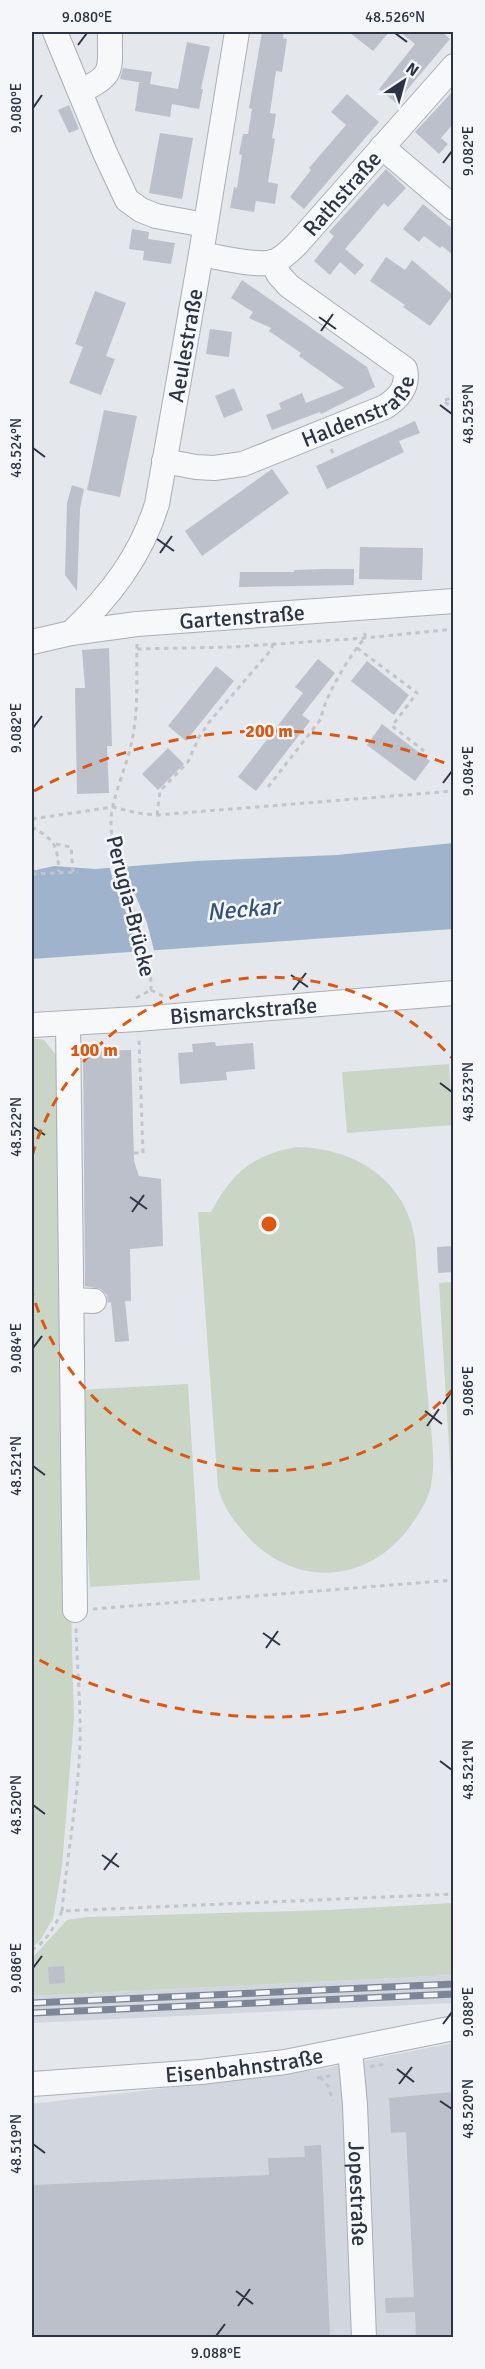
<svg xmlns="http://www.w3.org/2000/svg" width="485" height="2369" font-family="Signika,sans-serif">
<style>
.built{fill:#d2d6de}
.green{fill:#c9d6c5}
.water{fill:#9fb4cc}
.pier{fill:#e4e7ec}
.building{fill:#bbc0ca}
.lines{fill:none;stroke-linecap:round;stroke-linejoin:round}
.minor-casing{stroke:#a9aeb7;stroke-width:26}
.path{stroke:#c2c5cb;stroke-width:3;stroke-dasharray:4.5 4.5;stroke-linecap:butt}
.minor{stroke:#f7f8fa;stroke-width:24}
.rail-casing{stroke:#7d8696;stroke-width:7}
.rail{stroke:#f4f6f9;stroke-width:4.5;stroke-dasharray:14;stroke-linecap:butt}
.ticks{fill:none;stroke:#2b3445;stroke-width:2}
.ring{fill:none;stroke:#df570f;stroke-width:3;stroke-dasharray:10 8}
.labels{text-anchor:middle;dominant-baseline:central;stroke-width:5;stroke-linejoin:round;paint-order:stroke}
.street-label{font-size:22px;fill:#2b3445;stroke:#f4f6f9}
.water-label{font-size:24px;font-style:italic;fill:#34527a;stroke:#f4f6f9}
.centre{fill:#df570f;stroke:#f4f6f9;stroke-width:3}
.ring-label{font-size:18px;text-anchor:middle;font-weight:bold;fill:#df570f;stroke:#f4f6f9;stroke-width:5;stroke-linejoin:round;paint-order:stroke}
.neatline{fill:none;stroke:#2b3445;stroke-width:2}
.ticks-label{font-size:15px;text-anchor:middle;fill:#2b3445}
</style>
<rect width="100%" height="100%" fill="#e4e7ec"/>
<path class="built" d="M454,1975L453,2003L32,2023V1996Z
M453,2043V2337H32V2104L316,2070Z"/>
<path class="green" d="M32,1038L44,1040L56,1055L74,1718L62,1867L53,1919L39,1942L32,1947Z
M449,1064L453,1125L347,1133L342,1072Z
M297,1147C354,1148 406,1179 415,1240C419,1292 423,1345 428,1398C430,1428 438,1464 429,1493C424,1507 415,1520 406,1532C360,1588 286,1585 242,1530C230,1516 222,1504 218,1487L198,1212H211C232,1173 252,1155 297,1147Z
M453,1282H454L453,1512L439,1283Z
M188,1384L200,1580L90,1587L78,1390Z
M453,1903V1975L32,1996V1958L67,1920L87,1917L328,1910Z"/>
<path class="water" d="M453,843V929L32,959V871L54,866L95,869L196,861L337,855Z"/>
<path class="pier" d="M125,864L130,882L147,923L155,954L140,955L130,922L114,884L109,865Z"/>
<path class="building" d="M262,32H284L283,38L287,39L282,72L276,71L270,113L276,114L272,138L275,139L268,182L278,184L275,204L256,201L254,212L230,208L234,187L237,188L242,155L239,154L243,134H248L252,109L249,108Z
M349,32H389L373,51Z
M400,32H442L450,39L396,103L379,89L415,44Z
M187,42L210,47L201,89H203L199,109L172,104L170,117L135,111L139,83H143L120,79L123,68L152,72L150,84L178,89Z
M453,91V124L441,138L448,144L439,154L415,132Z
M347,94L379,122L304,209L290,197L311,170L309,168L346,125L331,112Z
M69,105L79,129L69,133L58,110Z
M160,133L193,138L182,199L149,193Z
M386,169L406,188L388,207L384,203L345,249L364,265L355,275L340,262L330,275L314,261L334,236L329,232Z
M423,204L453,229V255L442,246L440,248L424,236L419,242L403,229Z
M132,229L149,232L148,239L175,243L171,264L143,260L144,251L129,249Z
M386,257L405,270L412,260L453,295L430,326L403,307L405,305L370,281Z
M242,280L367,367L375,387L321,414L320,412L272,430L266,415L281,409L279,403L302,393L306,403L344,388L299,356L301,353L269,331L271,328L249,318L253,312L231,298Z
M95,291L126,303L106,356L115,359L101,395L69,383L83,347L75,344Z
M210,329L232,332L229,357L206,354Z
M234,388L243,410L224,418L215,396Z
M104,410L137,416L120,497L87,490Z
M415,421L420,433L399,441L404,452L327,489L316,466Z
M272,469L289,493L202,556L185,531Z
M72,485L84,489L80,509L77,591L65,575L67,503Z
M360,547L423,548L422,580L359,579Z
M325,569H354V585L239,587L240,572H294V570Z
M109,648L112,746H107L109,793L77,794L75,688H85L82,650Z
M318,659L335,673L302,715L310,721L256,791L238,777L303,693L295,687Z
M367,661L409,695L394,715L351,681Z
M216,666L234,681L186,741L168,726Z
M382,724L430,761L415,781L367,745Z
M168,748L184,764L158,790L142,774Z
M215,1042L216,1046L253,1043L255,1069L226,1072L227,1080L180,1084L178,1053L193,1052L192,1044Z
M131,1050L134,1161L139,1176L161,1179L163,1246L130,1249L131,1301H125L129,1341L115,1342L111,1302L108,1303L107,1295L101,1289L85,1286L83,1051Z
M453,1246V1272L438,1273L437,1247Z
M64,1966L65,1983L49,1984L48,1967Z
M453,2092V2337H416L415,2312L386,2313L385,2298L414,2297L406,2132L391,2133L389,2098Z
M321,2145L330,2337H32V2185L269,2175L268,2158L305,2157L304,2146Z"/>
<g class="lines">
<g class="minor-casing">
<g id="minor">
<path d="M55,32L105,153L127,200L141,210L156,216L205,225"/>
<path d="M80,91C117,75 109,68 110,32"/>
<path d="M382,147L454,208"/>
<path id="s1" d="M201,254C219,257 257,267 274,262C283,258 290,251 297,244L454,66"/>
<path id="s2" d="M164,461L196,467L214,468L243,464L385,407C399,398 409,387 405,369L289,286L279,275L272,262"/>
<path id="s3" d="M71,633C110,596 141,556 157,504L201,254L237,32"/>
<path id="s4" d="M32,642L71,633L137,624L454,601"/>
<path d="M68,1023L75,1610"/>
<path id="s5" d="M32,1025L138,1019L454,993"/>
<path d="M72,1300L94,1301"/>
<path id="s6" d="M350,2050L355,2105L364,2338"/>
<path id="s7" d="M32,2084L201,2072L285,2062L454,2028"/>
</g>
</g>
<path class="path" d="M445,400L454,397
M445,402L454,409
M331,449L335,457
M137,644C136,676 139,708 132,740C128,764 110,801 111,823C112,882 152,931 151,990
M357,648L417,693L392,726L424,751
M137,649L232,647L365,638L454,629
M268,787L321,719C323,699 351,653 365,638V628
M157,815L160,791L188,762L199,737L210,721L271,650L273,644
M32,819L113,807L137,813L157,815L454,791
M32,827C56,841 57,845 59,872
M56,844L71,847L73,872
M32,874L78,872
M151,990L163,996
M136,998L151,990
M134,1153H143L139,1039
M93,1609L454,1580
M62,1911C67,1855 78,1800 80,1743C81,1705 77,1666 76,1628
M32,1950C46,1942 55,1926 62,1911L454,1894
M370,2067L384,2064
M320,2077L328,2086L333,2101
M317,2078L334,2075"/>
<use href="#minor" class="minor"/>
<g class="rail-casing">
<path id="rail" d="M32,2003L454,1984
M32,2013L454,1994"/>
</g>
<use href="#rail" class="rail"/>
</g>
<path class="ticks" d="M395,33L407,42M78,45L87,33M33,108L42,95M443,163L452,151M319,317L336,329M321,331L333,314M440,405L452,414M33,448L45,457M157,539L174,551M160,553L172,536M33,728L42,716M443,783L452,771M291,975L308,987M293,990L306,973M440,1083L452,1092M33,1127L45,1135M130,1197L147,1209M132,1212L144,1195M33,1348L42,1336M443,1404L452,1391M425,1411L442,1424M427,1426L439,1409M33,1466L45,1475M263,1633L280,1645M266,1648L278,1631M440,1761L452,1770M33,1805L45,1814M102,1855L119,1867M104,1870L117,1853M33,1968L42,1956M443,2024L452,2012M397,2069L414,2082M399,2084L412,2067M440,2101L452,2109M33,2144L45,2153M236,2291L253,2304M238,2306L250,2289M216,2336L225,2324"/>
<g class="ring">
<path d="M453 1389A247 247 0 0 1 32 1292M32 1156A247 247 0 0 1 453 1059"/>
<path d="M450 1683A493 493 0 0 1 34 1657M34 791A493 493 0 0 1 450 765"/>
</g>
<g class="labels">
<g class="street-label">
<text stroke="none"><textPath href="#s1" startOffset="171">Rathstraße</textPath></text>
<text stroke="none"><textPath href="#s3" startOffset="318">Aeulestraße</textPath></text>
<text stroke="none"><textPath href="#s2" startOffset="208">Haldenstraße</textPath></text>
<text stroke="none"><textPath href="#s4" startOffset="212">Gartenstraße</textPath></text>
<text transform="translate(131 906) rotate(76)">Perugia-Brücke</text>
<text stroke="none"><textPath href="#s5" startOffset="212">Bismarckstraße</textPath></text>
<text stroke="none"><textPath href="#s7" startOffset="213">Eisenbahnstraße</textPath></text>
<text stroke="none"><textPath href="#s6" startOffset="144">Jopestraße</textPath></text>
</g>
<g class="water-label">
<text transform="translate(243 909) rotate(-5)">Neckar</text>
</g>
</g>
<circle cx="269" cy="1224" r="9" class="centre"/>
<g class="ring-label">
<text x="269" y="737">200 m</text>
<text x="94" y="1056">100 m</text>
</g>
<rect width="485" height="2369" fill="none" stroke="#f4f6f9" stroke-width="66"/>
<g transform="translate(404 81) rotate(36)" stroke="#f4f6f9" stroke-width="4.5" paint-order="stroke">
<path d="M0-4.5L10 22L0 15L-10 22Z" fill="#2b3445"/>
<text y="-9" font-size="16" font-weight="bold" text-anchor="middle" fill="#2b3445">N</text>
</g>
<rect x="33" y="33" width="419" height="2303" class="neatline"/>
<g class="ticks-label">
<text x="87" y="22">9.080°E</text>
<text x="395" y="22">48.526°N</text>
<text transform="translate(16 108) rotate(-90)" y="5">9.080°E</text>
<text transform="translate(468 151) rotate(-90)" y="5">9.082°E</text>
<text transform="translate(468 414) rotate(-90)" y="5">48.525°N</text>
<text transform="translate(16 448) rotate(-90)" y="5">48.524°N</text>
<text transform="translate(16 728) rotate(-90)" y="5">9.082°E</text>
<text transform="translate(468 771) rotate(-90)" y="5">9.084°E</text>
<text transform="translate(468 1092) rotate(-90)" y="5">48.523°N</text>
<text transform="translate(16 1127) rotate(-90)" y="5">48.522°N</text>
<text transform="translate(16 1348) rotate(-90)" y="5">9.084°E</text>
<text transform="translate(468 1391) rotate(-90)" y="5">9.086°E</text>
<text transform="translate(16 1466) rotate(-90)" y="5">48.521°N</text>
<text transform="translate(468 1770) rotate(-90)" y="5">48.521°N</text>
<text transform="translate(16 1805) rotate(-90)" y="5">48.520°N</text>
<text transform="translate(16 1968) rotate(-90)" y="5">9.086°E</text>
<text transform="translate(468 2012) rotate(-90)" y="5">9.088°E</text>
<text transform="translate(468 2109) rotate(-90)" y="5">48.520°N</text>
<text transform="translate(16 2144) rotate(-90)" y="5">48.519°N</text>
<text x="216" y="2358">9.088°E</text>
</g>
</svg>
